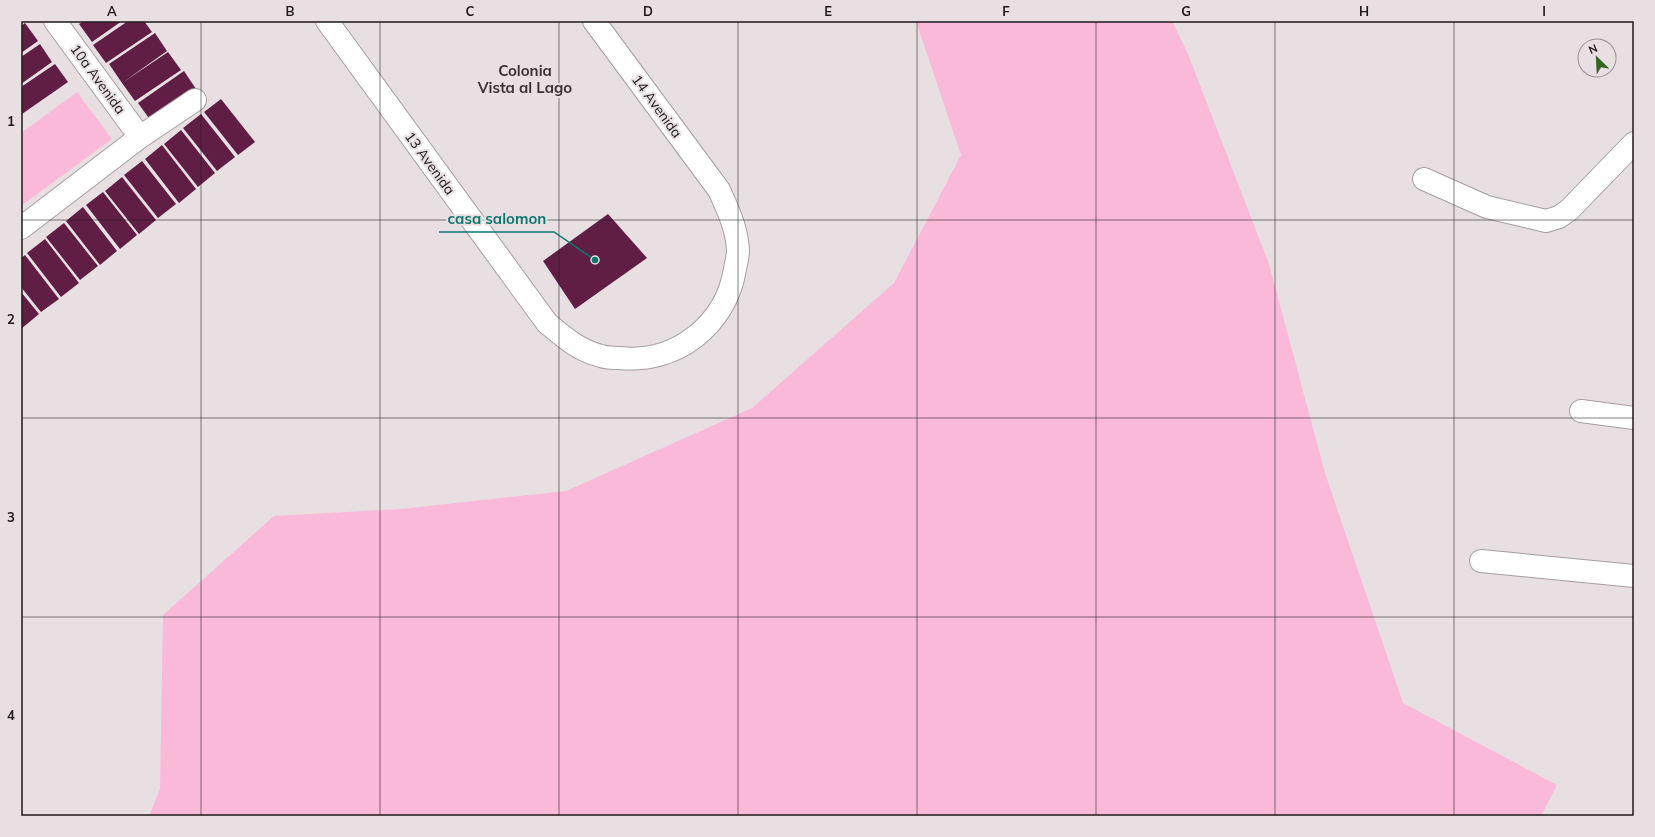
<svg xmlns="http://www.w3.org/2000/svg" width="1655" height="837" font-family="Mulish,sans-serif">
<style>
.green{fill:#fab9d9}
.building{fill:#601e45}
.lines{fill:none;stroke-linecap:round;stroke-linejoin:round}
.minor-casing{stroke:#a59da1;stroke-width:24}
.minor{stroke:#fff;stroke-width:22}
.grid{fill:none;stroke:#1c191a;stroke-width:1;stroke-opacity:0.55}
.labels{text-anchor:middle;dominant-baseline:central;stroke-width:4;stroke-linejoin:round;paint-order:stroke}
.street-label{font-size:14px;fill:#1c191a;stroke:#e8dfe3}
.neighbourhood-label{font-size:15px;font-weight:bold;fill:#393236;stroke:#e8dfe3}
.leader{fill:none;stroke:#0f766e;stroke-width:1.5}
.callout-dot{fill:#0f766e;stroke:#e8dfe3;stroke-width:1.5}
.callout-label{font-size:15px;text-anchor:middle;font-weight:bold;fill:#0f766e;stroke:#e8dfe3;stroke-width:4;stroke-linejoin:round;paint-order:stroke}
.neatline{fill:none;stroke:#1c191a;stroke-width:1.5}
.grid-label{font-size:13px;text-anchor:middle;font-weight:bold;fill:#1c191a}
</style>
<rect width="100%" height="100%" fill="#e8dfe3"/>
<path class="green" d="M916,21H1172L1188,54L1269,264L1325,473L1403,703L1557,785L1541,816H149L160,789L163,615L274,516L401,509L566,491L752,408L894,283L961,155Z
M77,92L112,139L21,206V133Z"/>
<path class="building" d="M84,21H122L92,42L79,24Z
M128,21H144L152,32L106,63L93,45Z
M25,23L38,41L21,53V26Z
M155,33L167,51L122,83L109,64Z
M40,44L52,62L21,84V57Z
M168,52L181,70L135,101L122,83Z
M55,64L68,82L22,114L21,87Z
M184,71L196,89L151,121L138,103Z
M221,99L255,142L238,155L204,112Z
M201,114L235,157L217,171L183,128Z
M181,130L215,173L198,187L164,144Z
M162,145L196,189L179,203L145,159Z
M142,161L176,204L158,218L124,175Z
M122,177L156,220L139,234L105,191Z
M103,192L137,235L120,249L86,205Z
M83,207L117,251L100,265L66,221Z
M608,214L647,258L575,309L543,261Z
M64,223L98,266L80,280L46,237Z
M45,239L79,283L61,297L27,253Z
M25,255L59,299L41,312L21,287V258Z
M21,292L39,314L21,329Z"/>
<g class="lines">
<g class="minor-casing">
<path id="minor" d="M55,21L140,137
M327,21L547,323C565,338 578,350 601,356C607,358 614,358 620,358C676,364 726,325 735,269C736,263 738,257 738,251C737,228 728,210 719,190L594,21
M1424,179L1487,207L1546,221L1559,217L1569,210L1634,143
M21,228L140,137L195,100
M1581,411L1634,418
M1481,561L1634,576"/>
</g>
<use href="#minor" class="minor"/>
</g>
<path class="grid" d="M201,21V816M380,21V816M559,21V816M738,21V816M917,21V816M1096,21V816M1275,21V816M1454,21V816M21,220H1634M21,418H1634M21,617H1634"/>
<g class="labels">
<g class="street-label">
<text transform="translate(98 79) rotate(54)">10a Avenida</text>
<text transform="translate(657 106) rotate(54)">14 Avenida</text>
<text transform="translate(430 163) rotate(54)">13 Avenida</text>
</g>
<g class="neighbourhood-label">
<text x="525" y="70">Colonia<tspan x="525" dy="17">Vista al Lago</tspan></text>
</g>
</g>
<path class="leader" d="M595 260L554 232H439"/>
<circle class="callout-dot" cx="595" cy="260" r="4"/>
<g class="callout-label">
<text x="497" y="224">casa salomon</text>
</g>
<rect width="1655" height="837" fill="none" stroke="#e8dfe3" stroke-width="44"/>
<g transform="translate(1597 58) rotate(336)"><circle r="19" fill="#e8dfe3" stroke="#969093"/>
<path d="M0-3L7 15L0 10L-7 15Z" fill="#366423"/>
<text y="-6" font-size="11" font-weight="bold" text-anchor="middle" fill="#1c191a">N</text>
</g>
<rect x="22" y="22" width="1611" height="793" class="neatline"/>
<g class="grid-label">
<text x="112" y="16">A</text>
<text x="290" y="16">B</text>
<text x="470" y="16">C</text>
<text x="648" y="16">D</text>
<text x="828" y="16">E</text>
<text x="1006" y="16">F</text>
<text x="1186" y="16">G</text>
<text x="1364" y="16">H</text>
<text x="1544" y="16">I</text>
<text x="11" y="126">1</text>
<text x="11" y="324">2</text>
<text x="11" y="522">3</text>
<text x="11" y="720">4</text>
</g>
</svg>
